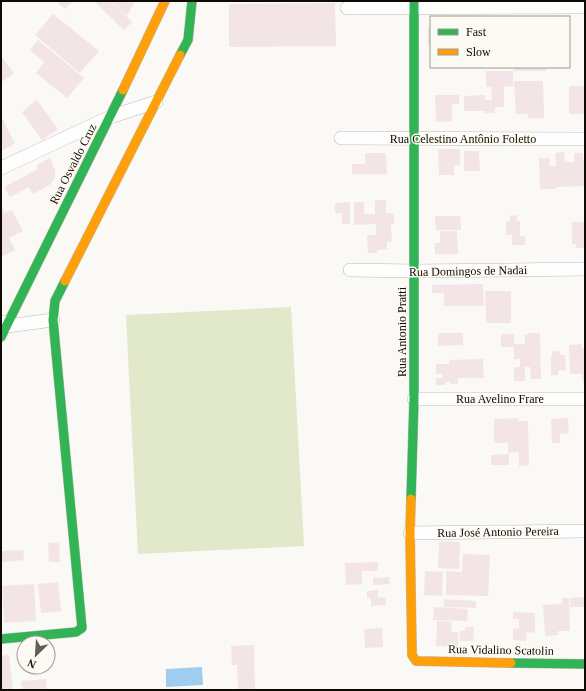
<svg xmlns="http://www.w3.org/2000/svg" width="586" height="691" font-family="'Times New Roman',serif">
<style>
.green{fill:#e2e8ca}
.water{fill:#9fcdef}
.building{fill:#f2e4e7}
.lines{fill:none;stroke-linecap:round;stroke-linejoin:round}
.street-casing{stroke:#bebab2;stroke-width:14}
.fast-casing{stroke:#bebab2;stroke-width:10}
.slow-casing{stroke:#bebab2;stroke-width:10}
.street{stroke:#fefefe;stroke-width:13}
.fast{stroke:#30b455;stroke-width:9}
.slow{stroke:#ff9f0a;stroke-width:9}
.labels{text-anchor:middle;dominant-baseline:central;stroke-width:3;stroke-linejoin:round;paint-order:stroke}
.street-label{font-size:12px;fill:#100b02;stroke:#fdfaf3}
</style>
<rect width="100%" height="100%" fill="#fbf9f5"/>
<path class="green" d="M291,307L304,546L138,554L126,315Z"/>
<path class="water" d="M202,667L203,685L166,687V669Z"/>
<path class="building" d="M56,1H73L65,9Z
M94,1H111L132,22L124,30Z
M112,1H135L127,16Z
M335,3L336,46L229,47V4Z
M53,14L99,51L80,73L35,35Z
M428,27H431V45H428Z
M38,40L84,78L67,98L36,73L44,62L30,50Z
M1,56L14,73L2,82L1,80Z
M515,67H546V71H513V86L504,87V107H495V113H485V111H464V96L485,95V100H492L491,87H486V71H513Z
M514,81H543L544,118H528V114H516Z
M569,86H585V114H569Z
M435,95H459V104H452V121L436,122Z
M37,100L58,129L42,140L22,112Z
M3,119L15,144L1,151V120Z
M438,149H460V165H454V175H439Z
M464,151H479L480,171H464Z
M564,152L565,162H574V153H583V161H585V186L556,187V189H540L539,158H549L550,166H556L555,153Z
M365,153H386L387,174H352V164H365Z
M50,158L55,171V177L51,184L33,194L29,187L10,197L4,187L38,169L37,165Z
M375,200H386V213H394V224H391L392,242H387V249L377,250V253H368L367,235H376V224L354,225V202H364V214H375Z
M350,202V224H342V213H335V203Z
M1,205L5,213L12,210L23,231L9,238L15,250L1,257Z
M517,215V221H520V236H525V245H512V235H506V221H510V216Z
M435,216H460L461,230H436Z
M572,222H585V248H576V244H572Z
M440,231H457L458,254H435V243H440Z
M483,284L484,306H444V293H432V285Z
M485,291H511V323H486Z
M438,333H463V345L438,346Z
M528,333H540L541,379H531L530,367H525V381H514V367H520V359H514V347H501V334H514V344H525V335H529Z
M582,344V348H585V383H583L582,374H570L569,345Z
M552,351H559L560,355H565L566,370L558,371V375H551V355H552Z
M483,359L484,378H458V384H450V382H446V385H436V378H443V374H436V364H449V360Z
M518,418V421H528L529,465L519,466V452L508,453V443H494V419Z
M568,418L569,433L560,434V443H552L551,419Z
M509,454V465H491V455Z
M439,541L460,542L459,569L438,568Z
M59,542L60,562H49L48,543Z
M23,550L24,560L1,562V551Z
M463,554L490,555L488,596L446,595V571L462,572Z
M378,562V571H362V584L346,585L345,563Z
M425,571L443,572L442,596L424,595Z
M389,577L390,584L373,585V578Z
M58,582L61,611L41,613L38,584Z
M34,584L36,621L4,623L2,586Z
M378,590V598L386,597V605L371,606V598H367V591Z
M585,597V607H570V598Z
M562,598H569L570,631H558V635L545,636L543,605L562,604Z
M444,599L476,601V608L444,607Z
M434,607L468,609L467,621L433,620Z
M513,612L535,613V633L527,632L526,641L513,640V628L519,629V619H513Z
M437,621L452,622L451,632H458V647L436,646Z
M465,627H474L473,641H459L460,631H465Z
M382,628L383,647L365,648L364,629Z
M254,645L255,690H238L237,665H232L231,646Z
M9,655L13,690H1V656Z
M46,679L47,690H22L21,681Z"/>
<g class="lines">
<g class="street-casing">
<path id="street" d="M347,8L585,7
M341,138L585,139
M1,168L110,117L156,102
M350,270L414,271L585,269
M5,322L7,326L53,320
M414,399H585
M410,533L585,531"/>
</g>
<g class="fast-casing">
<path id="fast" d="M180,55L188,40L192,1
M1,337L123,90
M411,499L414,399V1
M1,639L76,632L82,628L53,320L55,301L65,281
M511,663L585,664"/>
</g>
<g class="slow-casing">
<path id="slow" d="M123,90L165,1
M65,281L180,55
M411,499L410,533L412,655L416,661L511,663"/>
</g>
<use href="#street" class="street"/>
<use href="#fast" class="fast"/>
<use href="#slow" class="slow"/>
</g>
<g class="labels">
<g class="street-label">
<text x="463" y="139">Rua Celestino Antônio Foletto</text>
<text transform="translate(73 164) rotate(-63)">Rua Osvaldo Cruz</text>
<text transform="translate(468 271) rotate(-1)">Rua Domingos de Nadai</text>
<text transform="translate(402 332) rotate(-90)">Rua Antonio Pratti</text>
<text x="500" y="399">Rua Avelino Frare</text>
<text transform="translate(498 532) rotate(-1)">Rua José Antonio Pereira</text>
<text transform="translate(501 650) rotate(1)">Rua Vidalino Scatolin</text>
</g>
</g>
<rect width="586" height="691" fill="none" stroke="#100b02" stroke-width="4"/>
<rect x="430" y="16" width="140" height="52" fill="#fdfaf3" stroke="#9e9a93"/>
<rect x="438" y="29" width="20" height="6" fill="#30b455" stroke="#9e9a93"/>
<text x="466" y="36" font-size="12" fill="#100b02">Fast</text>
<rect x="438" y="49" width="20" height="6" fill="#ff9f0a" stroke="#9e9a93"/>
<text x="466" y="56" font-size="12" fill="#100b02">Slow</text>
<g transform="translate(36 655) rotate(205)"><circle r="19" fill="#fdfaf3" stroke="#9e9a93"/>
<path d="M0-3L7 15L0 10L-7 15Z" fill="#625e57"/>
<text y="-6" font-size="11" font-weight="bold" text-anchor="middle" fill="#100b02">N</text>
</g>
</svg>
